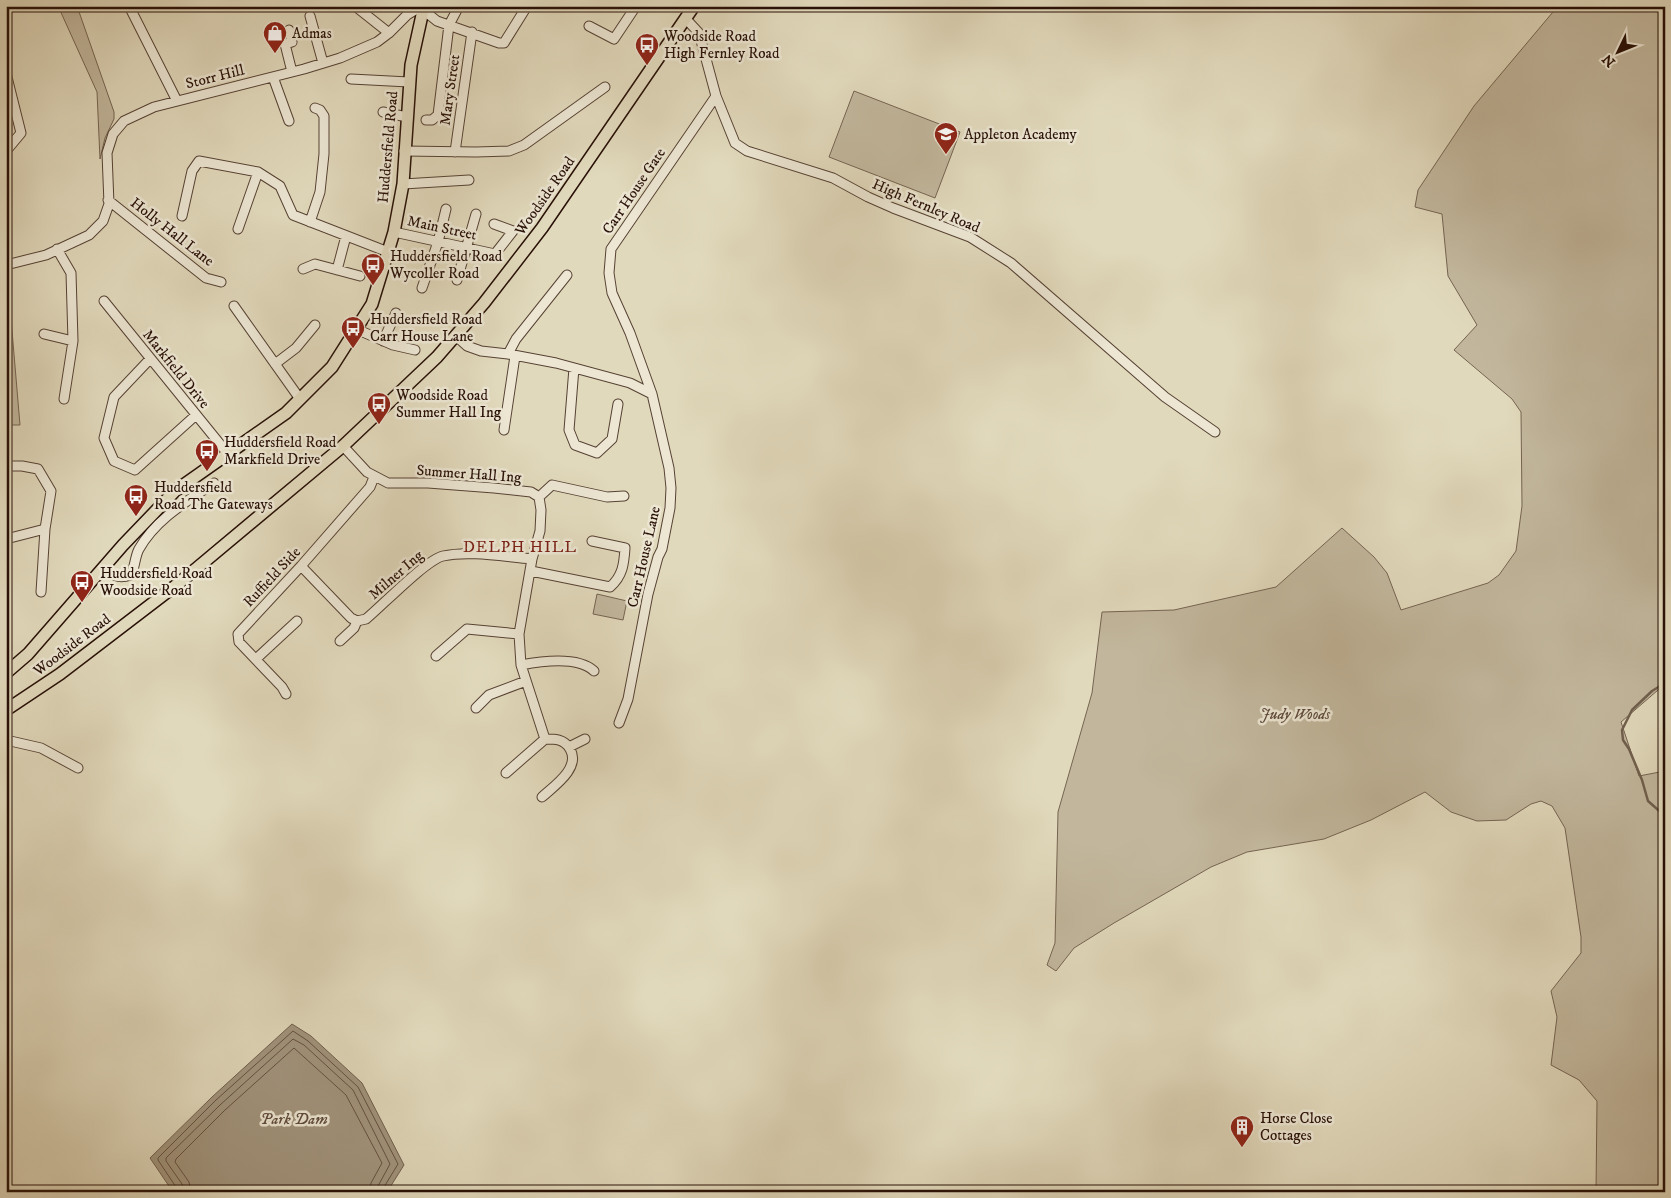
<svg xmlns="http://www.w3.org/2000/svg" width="1671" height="1198" font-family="'IM FELL DW Pica',serif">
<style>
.green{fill:#c2b79d;stroke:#756452}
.water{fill:#a2957e;stroke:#71604e}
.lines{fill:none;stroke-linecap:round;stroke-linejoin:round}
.shore{stroke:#655242;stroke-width:1}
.stream{stroke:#71604e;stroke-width:2.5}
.minor-casing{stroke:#564234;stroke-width:11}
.major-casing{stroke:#281007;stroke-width:14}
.minor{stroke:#ece6d3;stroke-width:9}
.major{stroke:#e1d9bc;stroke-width:11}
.labels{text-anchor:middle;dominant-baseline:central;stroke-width:5;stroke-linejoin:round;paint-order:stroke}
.poi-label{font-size:15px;fill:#281007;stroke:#ece6d3;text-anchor:start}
.street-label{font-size:15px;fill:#281007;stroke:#ece6d3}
.park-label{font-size:15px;font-style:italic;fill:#5e4a3c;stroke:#ece6d3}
.neighbourhood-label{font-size:16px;letter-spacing:1px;fill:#7a1f14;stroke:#ece6d3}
.water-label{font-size:16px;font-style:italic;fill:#5f4c3d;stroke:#ece6d3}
</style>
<rect width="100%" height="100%" fill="#e1d9bc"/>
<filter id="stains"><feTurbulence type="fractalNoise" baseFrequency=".004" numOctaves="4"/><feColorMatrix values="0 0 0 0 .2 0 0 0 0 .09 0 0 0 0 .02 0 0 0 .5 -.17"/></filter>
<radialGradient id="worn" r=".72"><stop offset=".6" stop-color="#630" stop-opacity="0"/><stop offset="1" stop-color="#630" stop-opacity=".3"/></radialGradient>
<path class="green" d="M58,6H77L114,112V119L105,138L100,159L97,92Z
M1558,6H1665V684L1621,722L1639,776L1665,771V1192H1596L1597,1101L1579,1080L1551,1065L1557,1017L1551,991L1581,953V937L1565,828L1552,806L1541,801L1531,804L1506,820L1477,821L1451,812L1425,792L1371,820L1324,839L1247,852L1211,867L1114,923L1074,948L1056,971L1047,965L1055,943L1058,812L1092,693L1102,612L1174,610L1276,587L1342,528L1374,557L1387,573L1401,610L1488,583L1499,575L1516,551L1522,506L1521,412L1512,399L1454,350L1477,325L1448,276L1442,214L1415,207L1418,190L1474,106Z
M854,91L960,132L935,198L829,157Z
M10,307L20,425H6V308Z
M597,594L627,601L623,620L593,614Z"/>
<path class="water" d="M292,1024L311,1036L362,1083L404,1165L387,1192H173L150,1158L212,1097Z"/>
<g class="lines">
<path class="shore" d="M177,1192L176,1187L158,1160V1158L216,1100L293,1031L308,1041L358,1087L398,1164L384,1187L383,1192
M184,1192L182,1184L166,1161V1158L220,1105L293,1039L304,1045L353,1090L390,1164L378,1186L377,1192
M191,1192L189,1182L175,1162L176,1159L225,1110L294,1048L346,1095L382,1163L371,1183L370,1192"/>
<path class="stream" d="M1665,683L1652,691L1632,710L1622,730L1623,740L1629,749L1642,780L1648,801L1665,816"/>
<g class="minor-casing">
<path id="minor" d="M129,6L177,101
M355,6L389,33
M310,16L323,63
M686,19L699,33L716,96L735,143L747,151L833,178L868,197L893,208L970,237L1011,263L1165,397L1215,432
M589,26L614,39L636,6
M289,30L292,42L285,44L292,72
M6,73L21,133L6,151
M273,77L289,121
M351,79L409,82
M383,112L407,117
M426,120H432L438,115L449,25L459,6
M404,151L476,152L509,151L524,145L605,87
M455,152L472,32
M403,184L469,180
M108,200L206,278L221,282
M182,216L192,171L199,161L258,172L280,186L293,215L388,252
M310,222L320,192L324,154V116L320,110L315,108
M238,229L258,172
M394,232L495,254L513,231L494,224
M57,249L71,273L73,341L64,399
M6,265L46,255L89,235L103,221L109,204L107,153L113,134L124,121L154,107L304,69L340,58L377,42L389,33L407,15L417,9H422L437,21L499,43H504L527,6
M303,269L315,264L360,276
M337,270L346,236
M457,280L476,214
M422,288L438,242L446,209
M104,301L228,454
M234,306L300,399
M356,329L393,345L415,350
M44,334L73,341
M456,336L467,346L481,351L508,354L556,363L630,383L652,394
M383,341L396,313
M508,354L516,339L567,275
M150,359L114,397L104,438L114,461L135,470L196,415
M275,364L296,348L315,325
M574,368L569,430L575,445L597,453L612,439L618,404
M504,430L515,356
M343,446L367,472L388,483H428L494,488L531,492L539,497L541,510L540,531L532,559L519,634L521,665L545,739
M6,466H22L38,469L51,491L45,529L6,539
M539,497L552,485L607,497L624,496
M301,566L351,618L357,621L366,619C383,605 426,560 443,556C469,550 505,557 532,559
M103,567C113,576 118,579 131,575C135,567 135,556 139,549C156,519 186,502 214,483
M531,571L610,587C623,576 624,563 625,548L592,541
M41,592L45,529
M340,641L354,628L357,621
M436,656L467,629L519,634
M256,659L297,621
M521,665C542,661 578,656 594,671
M286,694L282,687L239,642L238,634L301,566L370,487L374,477
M476,708L489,695L526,681
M619,723L628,699L648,594L658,557L662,549L670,508L671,488L669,468L652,394L630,333L612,293L609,273L611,249L716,96
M6,740L41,748L78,768
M569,747L585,739
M506,773L545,739C556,739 564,739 570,749C581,768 554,786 542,797"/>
</g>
<g class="major-casing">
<path id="major" d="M6,673L28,654L123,545L175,491L286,413L332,367L372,304L394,232L403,184L411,65L424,6
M6,710L60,674L179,583L343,446L437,357L484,303L542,228L694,6"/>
</g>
<use href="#minor" class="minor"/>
<use href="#major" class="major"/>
</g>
<defs>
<g id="shop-pin" transform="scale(1.25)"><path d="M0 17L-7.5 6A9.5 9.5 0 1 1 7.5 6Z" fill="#8f2418" stroke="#ece6d3"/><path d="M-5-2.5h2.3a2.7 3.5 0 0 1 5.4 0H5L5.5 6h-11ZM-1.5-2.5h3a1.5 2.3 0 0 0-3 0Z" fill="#fff"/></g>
<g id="bus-pin" transform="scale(1.25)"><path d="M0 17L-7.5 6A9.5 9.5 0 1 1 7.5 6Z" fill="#8f2418" stroke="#ece6d3"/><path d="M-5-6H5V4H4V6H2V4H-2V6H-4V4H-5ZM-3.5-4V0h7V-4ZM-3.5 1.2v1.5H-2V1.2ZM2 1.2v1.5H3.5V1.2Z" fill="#fff"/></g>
<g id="school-pin" transform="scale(1.25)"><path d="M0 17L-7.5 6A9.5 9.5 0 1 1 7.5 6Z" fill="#8f2418" stroke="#ece6d3"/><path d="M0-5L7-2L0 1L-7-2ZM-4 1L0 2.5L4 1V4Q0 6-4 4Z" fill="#fff"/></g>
<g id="building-pin" transform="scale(1.25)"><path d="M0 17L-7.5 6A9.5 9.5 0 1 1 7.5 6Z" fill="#8f2418" stroke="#ece6d3"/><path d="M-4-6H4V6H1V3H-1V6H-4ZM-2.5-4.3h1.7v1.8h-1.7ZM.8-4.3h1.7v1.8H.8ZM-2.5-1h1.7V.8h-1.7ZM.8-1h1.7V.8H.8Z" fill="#fff"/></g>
</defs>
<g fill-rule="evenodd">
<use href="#shop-pin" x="275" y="33"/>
<use href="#bus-pin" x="647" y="45"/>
<use href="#school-pin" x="946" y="134"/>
<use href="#bus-pin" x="373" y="265"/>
<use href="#bus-pin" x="353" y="328"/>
<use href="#bus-pin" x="379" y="404"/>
<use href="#bus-pin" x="207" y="451"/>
<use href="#bus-pin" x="136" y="496"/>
<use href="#bus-pin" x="82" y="582"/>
<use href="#building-pin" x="1242" y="1127"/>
</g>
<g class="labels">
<g class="poi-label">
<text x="292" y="33">Admas</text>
<text x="664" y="36">Woodside Road<tspan x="664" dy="17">High Fernley Road</tspan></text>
<text x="964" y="134">Appleton Academy</text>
<text x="390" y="256">Huddersfield Road<tspan x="390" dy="17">Wycoller Road</tspan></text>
<text x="370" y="319">Huddersfield Road<tspan x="370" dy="17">Carr House Lane</tspan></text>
<text x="396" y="395">Woodside Road<tspan x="396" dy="17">Summer Hall Ing</tspan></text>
<text x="224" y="442">Huddersfield Road<tspan x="224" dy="17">Markfield Drive</tspan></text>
<text x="154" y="487">Huddersfield<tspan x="154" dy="17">Road The Gateways</tspan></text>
<text x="100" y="573">Huddersfield Road<tspan x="100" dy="17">Woodside Road</tspan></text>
<text x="1260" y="1118">Horse Close<tspan x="1260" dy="17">Cottages</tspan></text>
</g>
<g class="street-label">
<text transform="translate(215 77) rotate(-14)">Storr Hill</text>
<text transform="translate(450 90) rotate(-82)">Mary Street</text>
<text transform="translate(388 147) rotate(-85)">Huddersfield Road</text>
<text transform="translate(634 191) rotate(-56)">Carr House Gate</text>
<text transform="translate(545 196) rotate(-55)">Woodside Road</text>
<text transform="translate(926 206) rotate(23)">High Fernley Road</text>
<text transform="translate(442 228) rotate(12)">Main Street</text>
<text transform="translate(172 232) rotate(38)">Holly Hall Lane</text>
<text transform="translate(176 369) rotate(51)">Markfield Drive</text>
<text transform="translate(469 474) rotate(4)">Summer Hall Ing</text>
<text transform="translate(644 557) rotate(-77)">Carr House Lane</text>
<text transform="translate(396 575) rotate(-41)">Milner Ing</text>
<text transform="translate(272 577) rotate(-47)">Ruffield Side</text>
<text transform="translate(72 645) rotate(-37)">Woodside Road</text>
</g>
<g class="park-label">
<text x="1295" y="714">Judy Woods</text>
</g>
<g class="neighbourhood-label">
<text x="520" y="547">DELPH HILL</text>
</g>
<g class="water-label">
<text x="294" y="1119">Park Dam</text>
</g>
</g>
<rect width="1671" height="1198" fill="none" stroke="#e1d9bc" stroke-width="25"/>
<rect x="8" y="8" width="1656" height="1183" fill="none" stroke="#281007" stroke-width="2.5"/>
<rect x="12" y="12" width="1646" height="1173" fill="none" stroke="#281007"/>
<g transform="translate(1618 52) rotate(227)" stroke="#ece6d3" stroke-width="4" paint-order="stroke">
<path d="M0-4L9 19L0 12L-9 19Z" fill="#281007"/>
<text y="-8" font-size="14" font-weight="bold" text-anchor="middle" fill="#281007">N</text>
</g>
<rect width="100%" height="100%" filter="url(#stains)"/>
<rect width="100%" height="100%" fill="url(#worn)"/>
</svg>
